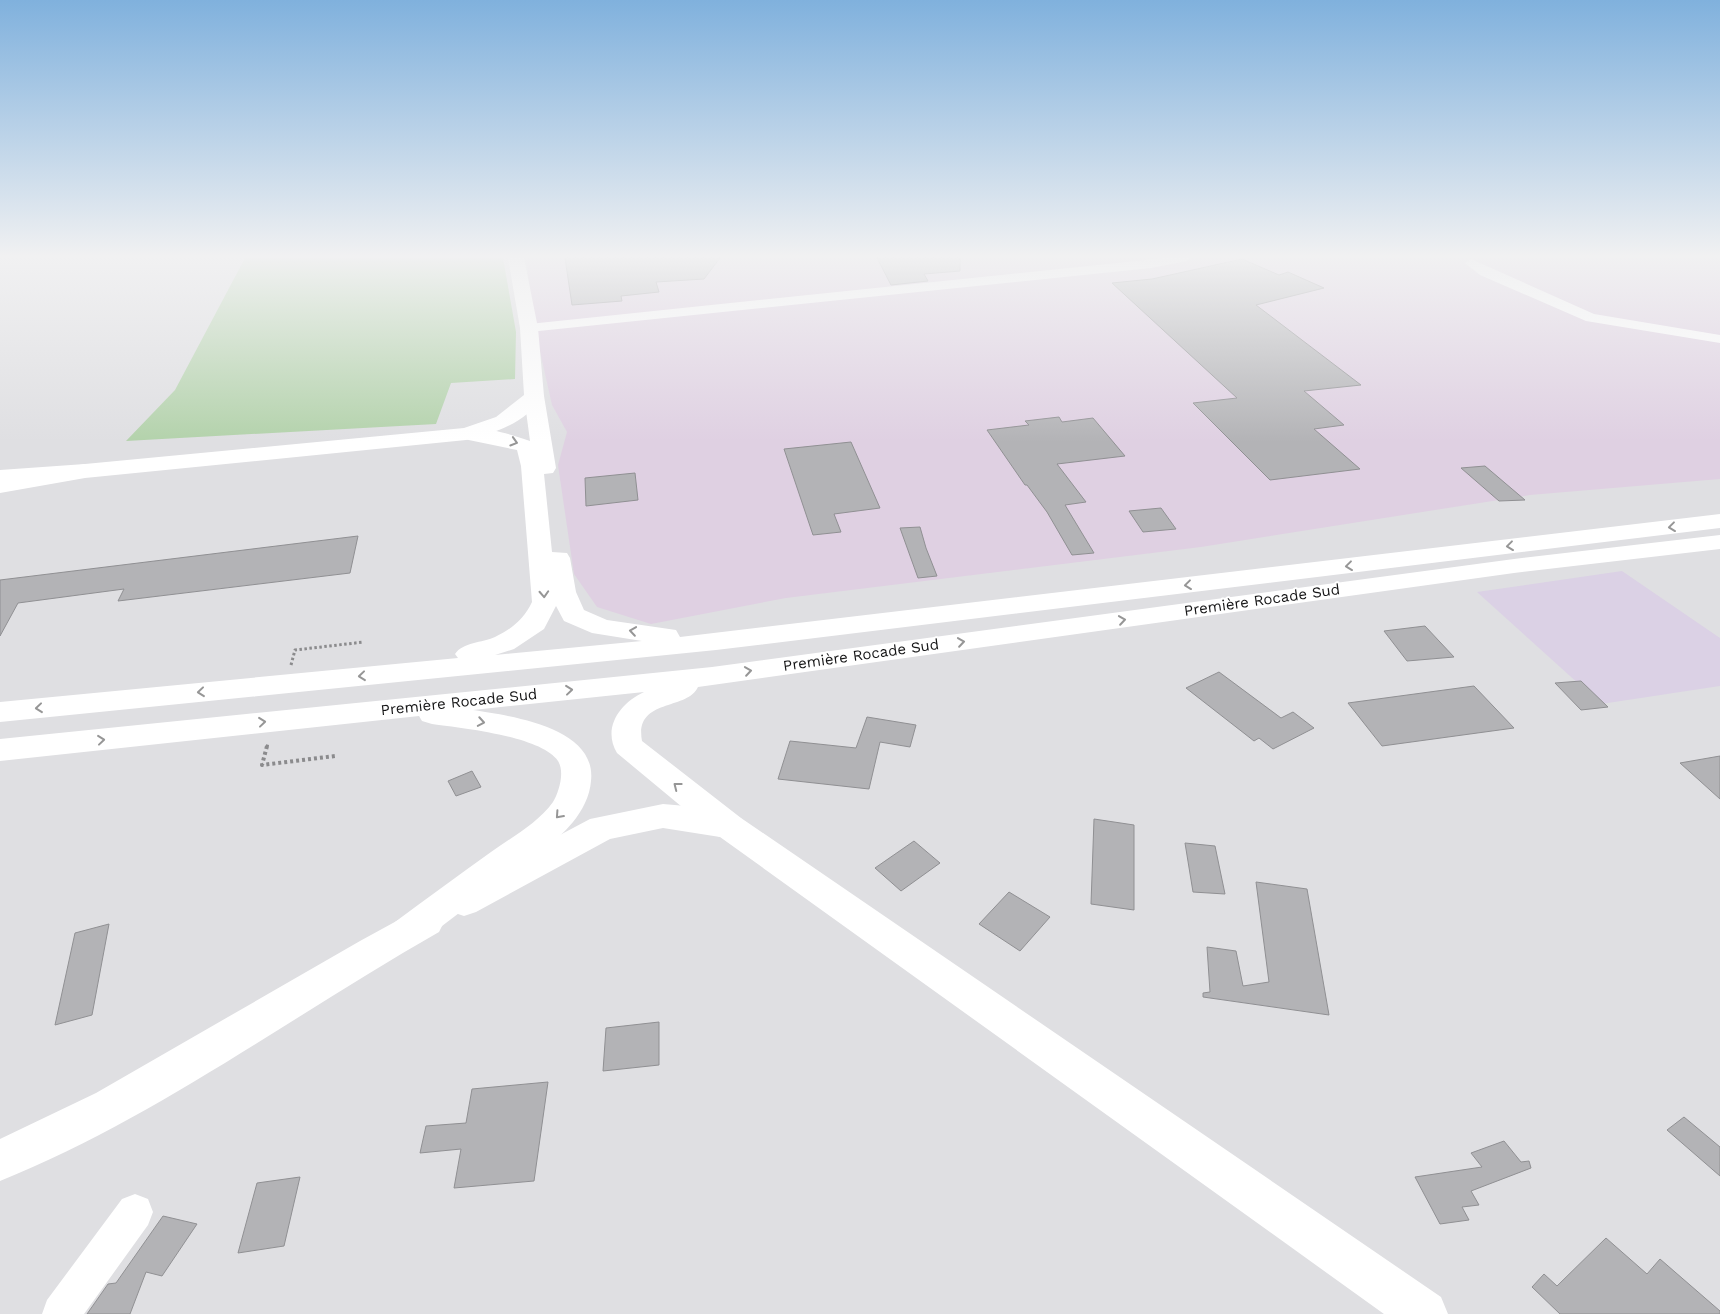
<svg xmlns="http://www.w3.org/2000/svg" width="1720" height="1314" font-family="'Work Sans',sans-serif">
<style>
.commercial{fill:#dbd1e5}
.industrial{fill:#dfd0e2}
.green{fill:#b3d2ab}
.building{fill:#b3b3b6;stroke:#909093}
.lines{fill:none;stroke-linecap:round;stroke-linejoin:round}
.path-far1{stroke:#8b8b8d;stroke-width:3;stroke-dasharray:2.5 2.5;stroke-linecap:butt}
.path{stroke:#8b8b8d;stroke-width:4;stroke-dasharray:3 3;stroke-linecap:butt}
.minor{fill:#fff;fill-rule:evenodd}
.major{fill:#fff;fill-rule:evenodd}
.highway{fill:#fff;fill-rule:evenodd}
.oneway{stroke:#969696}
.labels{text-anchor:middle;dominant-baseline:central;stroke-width:4;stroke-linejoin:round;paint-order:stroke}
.street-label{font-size:15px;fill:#151516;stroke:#fff}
</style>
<rect width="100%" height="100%" fill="#dfdfe2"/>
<path class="commercial" d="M1622,571L1720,638V686L1601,704L1477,592Z"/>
<path class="industrial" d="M526,258H1720V479L1530,495L1201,547L786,598L651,624L597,607L574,574L558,465L567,432L552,405L535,329Z"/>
<path class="green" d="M245,258H503L516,332L515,379L451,383L436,424L126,441L175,390Z"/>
<path class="building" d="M565,258H720L704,279L656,282L659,292L621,296L622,301L572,305Z
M877,258H960V271L924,274L928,281L891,285Z
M1242,259L1279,275L1288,272L1324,288L1256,305L1361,385L1304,391L1344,425L1314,429L1360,469L1270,480L1193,403L1237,398L1112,283L1152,279Z
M1059,417L1062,422L1093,418L1125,456L1057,464L1086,502L1065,505L1094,553L1072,555L1047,512L1027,485H1025L987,430L1029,425L1025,421Z
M851,442L880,508L834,514L841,532L813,535L784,449Z
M1485,466L1525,500L1499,501L1461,468Z
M635,473L638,500L586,506L585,478Z
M1161,508L1176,529L1143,532L1129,511Z
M920,527L926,548L937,576L918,578L900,528Z
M358,536L350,573L118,601L124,589L18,603L0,636V580Z
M1425,626L1454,657L1407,661L1384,631Z
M1219,672L1281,718L1293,712L1314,728L1273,749L1259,738L1254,741L1186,688Z
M1581,681L1608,707L1581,710L1555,683Z
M1474,686L1514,728L1382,746L1348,703Z
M867,717L916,725L910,747L880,742L869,789L778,779L790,741L856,748Z
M1720,756V799L1680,763Z
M472,771L481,787L456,796L448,781Z
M1094,819L1134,825V910L1091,904Z
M914,841L940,863L901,891L875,868Z
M1185,843L1215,846L1225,894L1193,892Z
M1256,882L1307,889L1329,1015L1203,997V993L1210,992L1207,947L1236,951L1243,986L1269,982Z
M1009,892L1050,917L1020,951L979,924Z
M109,924L92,1015L55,1025L75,933Z
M659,1022V1065L603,1071L606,1028Z
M548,1082L534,1181L454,1188L461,1149L420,1153L426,1126L466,1123L472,1089Z
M1684,1117L1720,1147V1176L1667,1130Z
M1504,1141L1521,1162L1529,1161L1531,1168L1471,1191L1479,1205L1462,1207L1469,1220L1440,1224L1415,1177L1482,1167L1471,1153Z
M300,1177L284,1246L238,1253L257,1183Z
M163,1216L197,1224L162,1276L146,1272L130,1314H87L108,1284L116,1283Z
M1606,1238L1647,1274L1660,1259L1720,1311V1314H1560L1532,1287L1544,1274L1557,1286Z"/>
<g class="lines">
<path class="path-far1" d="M291,665L295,650L364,642
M267,747L268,743"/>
<path class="path" d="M267,746L262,765L335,756"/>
<path class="minor" d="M1165,258H1189L1187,261L1151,268L529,332L522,328L529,324Z
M1471,259L1594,314L1720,335V343L1586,321L1480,275L1465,263Z
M135,1194L148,1199L153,1212L148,1225L84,1314H42L47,1300L122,1199Z"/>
<path class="major" d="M508,258H524L538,328L544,396C525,423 496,433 466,440L85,478L0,493V479L85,464L464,428L496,417L524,395L520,328Z
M663,804L686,806L741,818L1441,1297L1448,1314H1384L720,837L663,828L610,839L476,912L464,916L452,912L447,902L452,892L590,819Z
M426,908L439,912L444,922L439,932C293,1015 156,1118 0,1181V1139L96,1093L360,941L413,912Z"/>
<path class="highway" d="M534,390L541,392L544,396L556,468L553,473L544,474L552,552L567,553L570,558L576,592L584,610L607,620L676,630L680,637L1720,514V528L716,650L0,722V702L458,658L455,654C463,642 482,643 495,637C513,628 524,619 532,602L521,466L517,450L459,438L456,434L459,430C481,424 509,434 530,441L524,396L527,392ZM556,606L564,621L592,633L642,641L495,655L514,649L544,629Z
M85,464L93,466L96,471L93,476L0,484V470Z
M1720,535V549L1514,573L698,687C687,711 634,698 642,741L741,818L745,827L741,836L729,839L717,836L617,753C602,728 620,703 644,692L473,710C511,716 597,727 591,781C590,796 582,811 573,822C554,845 528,860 505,878C477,899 449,921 421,942L408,947L395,942L390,932L395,922C427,898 459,875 491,852C512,837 538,823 553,802C559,792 565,772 558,761C541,736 461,728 432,724L422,721L419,716L0,761V739L712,667L1514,559Z"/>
</g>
<defs><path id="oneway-chevron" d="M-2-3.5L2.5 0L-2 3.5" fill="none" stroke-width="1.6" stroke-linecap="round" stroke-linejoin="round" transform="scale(1.25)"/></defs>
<g class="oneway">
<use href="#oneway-chevron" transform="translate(514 442) rotate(17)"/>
<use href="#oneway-chevron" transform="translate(1672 527) rotate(173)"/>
<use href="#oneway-chevron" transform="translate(1510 546) rotate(173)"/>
<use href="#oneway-chevron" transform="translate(1349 566) rotate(173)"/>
<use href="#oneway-chevron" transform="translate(1188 585) rotate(173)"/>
<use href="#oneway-chevron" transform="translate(544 594) rotate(87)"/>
<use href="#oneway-chevron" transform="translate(1122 620) rotate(-8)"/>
<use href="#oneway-chevron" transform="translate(633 631) rotate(-172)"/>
<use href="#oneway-chevron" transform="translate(961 642) rotate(-8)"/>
<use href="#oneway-chevron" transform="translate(748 671) rotate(-8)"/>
<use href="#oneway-chevron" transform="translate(362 676) rotate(174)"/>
<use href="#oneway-chevron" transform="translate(569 690) rotate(-6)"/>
<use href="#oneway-chevron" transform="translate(201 692) rotate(174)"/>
<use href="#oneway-chevron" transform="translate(39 708) rotate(174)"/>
<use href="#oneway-chevron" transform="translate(262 722) rotate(-6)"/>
<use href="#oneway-chevron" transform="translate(481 722) rotate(10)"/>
<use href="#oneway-chevron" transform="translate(101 740) rotate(-6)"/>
<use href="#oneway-chevron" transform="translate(677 786) rotate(-142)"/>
<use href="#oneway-chevron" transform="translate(559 815) rotate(132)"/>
</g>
<linearGradient id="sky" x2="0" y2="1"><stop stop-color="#80b1dd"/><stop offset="0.58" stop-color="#f1f1f2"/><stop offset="1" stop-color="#f1f1f2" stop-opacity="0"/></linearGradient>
<rect width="1720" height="442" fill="url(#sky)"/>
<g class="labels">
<g class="street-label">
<text transform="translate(1262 600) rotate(-8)">Première Rocade Sud</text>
<text transform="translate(861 655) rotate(-8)">Première Rocade Sud</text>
<text transform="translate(459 702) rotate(-6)">Première Rocade Sud</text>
</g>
</g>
</svg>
